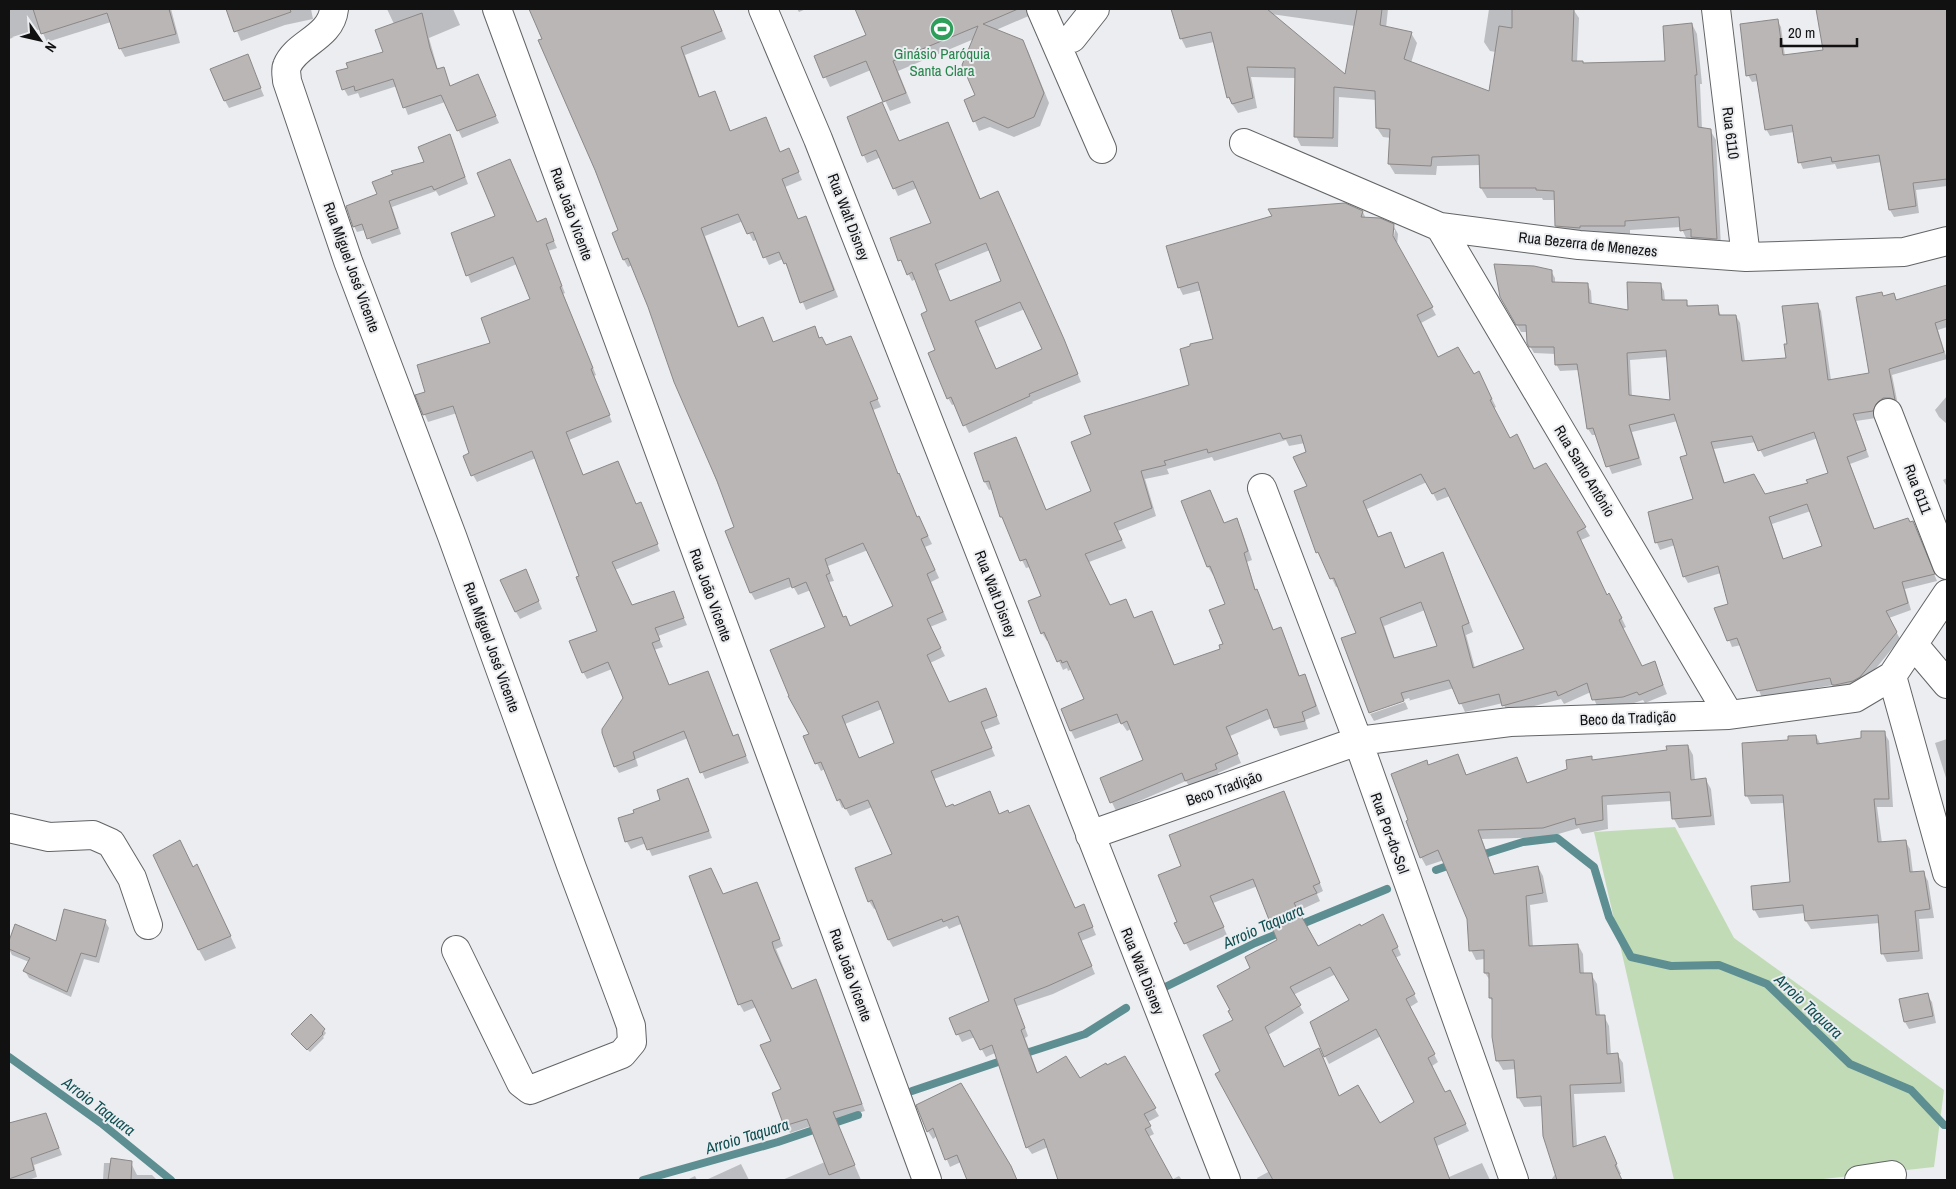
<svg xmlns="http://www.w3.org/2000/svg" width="1956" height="1189" font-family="'Archivo Narrow',sans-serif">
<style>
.green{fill:#c2dbb7}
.shadow{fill:#0003;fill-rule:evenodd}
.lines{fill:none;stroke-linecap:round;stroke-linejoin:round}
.stream{stroke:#5d8e91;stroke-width:8}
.building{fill:#bab6b5;stroke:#8c8887;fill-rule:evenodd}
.minor-casing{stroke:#626466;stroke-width:30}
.minor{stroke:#fff;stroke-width:28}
.labels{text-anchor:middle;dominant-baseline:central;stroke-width:4;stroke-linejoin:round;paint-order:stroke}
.leisure-label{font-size:15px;fill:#27864d;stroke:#ebedf0}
.street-label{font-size:15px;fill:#111112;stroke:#ebedf0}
.water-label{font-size:16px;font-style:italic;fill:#0f4f52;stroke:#ebedf0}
</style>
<rect width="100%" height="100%" fill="#ebedf0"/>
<path class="green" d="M1675,827L1734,938L1944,1090L1934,1167L1814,1180H1674L1594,832Z"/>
<path class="shadow" d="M9,9H171L180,43L125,57L120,48L111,22L47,42L41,29L9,39Z
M228,9H311L313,19L285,25L241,41Z
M387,9H453L460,25L429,38L438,70L443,68L451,87L481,83L499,123L462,138L445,102L408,115L397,86L360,98L358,93L348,96L344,89L384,53L394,24Z
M531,9H713L726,39L685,55L700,98L714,92L731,132L765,118L780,153L789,150L802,180L785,187L798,220L806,217L810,225L838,297L806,310L790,271L783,259L769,265L757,240L753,241L743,221L705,236L739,328L767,327L773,343L814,328L820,339L827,346L850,337L881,407L873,410L898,474L917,518L923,525L932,544L925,547L939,578L931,582L947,620L930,627L945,656L930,663L949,703L989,697L1000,724L984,730L995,756L934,779L946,808L953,807L989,793L1000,815L1075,909L1084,906L1096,935L1081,941L1095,974L1053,994L1017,1006L1028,1036L1025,1038L1038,1074L1080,1080L1124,1057L1159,1116L1148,1122L1154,1134L1148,1137L1171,1180L1179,1176L1182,1180H1055L1059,1178L1048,1147L1032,1154L1027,1147L995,1053L986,1057L975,1037L962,1042L950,1019L991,1002L961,924L949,929L947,926L893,947L889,940L876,908L874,909L869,901L894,854L872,807L850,816L845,807L842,808L825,769L821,771L817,763L810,735L827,628L811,590L798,595L793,586L755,600L751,593L727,531L735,528L632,265L628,267L624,260L619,231ZM868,550L894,607L851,627L846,617L844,618L829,582L834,581L828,566ZM882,709L896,744L859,759L845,724Z
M797,9H806L799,12Z
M856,9H1034L1031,15L996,30L1022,41L1028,51L1049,103L1040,126L1014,137L990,127L979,131L966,100L976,96L974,39L898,71L911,103L890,111L871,70L830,87L816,57L868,36Z
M1172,9H1388L1386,28L1411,33L1417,43L1411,63L1490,93L1496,52L1490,51L1484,42L1489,9H1573L1579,18L1577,62H1583L1584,64L1667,62L1692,24L1697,34L1702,84H1700L1702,129L1710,130L1716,140L1721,248L1698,247L1693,239L1687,240L1681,227L1630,230V236H1562L1556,226V200H1543L1542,198H1487L1481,188V165L1437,166L1436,175L1395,174L1389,164L1391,138L1383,137L1377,128V100L1339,97L1338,147L1301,146L1296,136V78L1251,77L1257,108L1238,113L1228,97L1214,42L1186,48L1181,38ZM1271,14L1355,26L1345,76Z
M1817,9H1947V186L1916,190L1919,213L1894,217L1890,210L1882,162L1837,169L1835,164L1803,169L1800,162L1794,132L1770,136L1766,129L1758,81L1752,82L1748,75L1777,20L1781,27L1785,56L1824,52Z
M247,56L264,96L229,108L217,86L211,70Z
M848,118L899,142L951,131L981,200L1067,347L1081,382L1032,402L1033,403L969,433L955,404L952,405L948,398L929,312L916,279L912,281L905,267L904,268L892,239L932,224L917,188L898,196L881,157L867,163ZM990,250L1003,281L950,301L938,271ZM1025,309L1044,350L996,370L978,328Z
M452,141L468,184L439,196L436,191L392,207L401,234L372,244L365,230L357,232L354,226L379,195Z
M1344,205L1363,212L1366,219L1393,225L1398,234L1397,245L1436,315L1421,323L1438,358L1483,381L1496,407L1494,408L1510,439L1534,470L1545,464L1590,536L1581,540L1607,596L1614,603L1626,627L1622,629L1642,668L1655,663L1667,694L1645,703L1643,700L1628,705L1598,708L1591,692L1564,704L1561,699L1508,713L1503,703L1465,712L1454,688L1408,701L1410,700L1409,698L1369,712L1358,633L1339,586L1336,587L1323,560L1317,552L1309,486L1308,452L1305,443L1289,446L1286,440L1214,461L1212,457L1167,469L1169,474L1145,479L1156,516L1118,531L1126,548L1089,562L1110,606L1125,600L1134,619L1152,612L1175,666L1222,650L1225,645L1226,604L1214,574L1213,575L1208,567L1183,502L1210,491L1224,524L1236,520L1241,528L1252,560L1247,562L1256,591L1261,599L1274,631L1281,628L1285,637L1300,677L1304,676L1309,684L1320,714L1305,720L1308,729L1280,736L1272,718L1230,736L1241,763L1218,773L1220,777L1191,789L1186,781L1116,811L1101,779L1145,761L1131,729L1127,731L1121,722L1075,739L1071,731L1062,709L1086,700L1072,669L1068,671L1067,668L1063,670L1049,640L1047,641L1042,633L1030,602L1043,597L1030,567L1026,568L1022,560L1002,517L993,489L989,490L985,482L1020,447L1046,511L1093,492L1191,386L1214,340L1202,290L1183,295L1179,287ZM1392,230H1395L1393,242ZM1427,482L1437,501L1450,496L1526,649L1475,668L1466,635L1473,632L1447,562L1442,554L1406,569L1390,534L1379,538L1367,509ZM1425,610L1439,647L1395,659L1384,626Z
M545,220L557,248L548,251L565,293L563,294L596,375L594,376L612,422L569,440L583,476L618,462L636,505L640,503L644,510L660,551L615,570L632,606L673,593L687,625L658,636L663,647L654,650L670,687L708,673L734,737L738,736L749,763L705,779L688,738L636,759L638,766L619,773L615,766L624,698L612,669L587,679L583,672L598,631L581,576L536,458L477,482L473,475L470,454L457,413L428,422L417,396L427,393L491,344L532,299L517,264L471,283L452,234L537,223Z
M1551,271L1555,278V283L1587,284L1591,291L1592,305L1629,312L1660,284L1664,291L1665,301H1686L1689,307L1717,306L1721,316H1736L1740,323L1745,362L1787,359L1789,345L1817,304L1821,311L1831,380L1870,374L1883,297L1894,294L1897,301L1947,286V327L1938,330L1947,359L1892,375L1898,405L1876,418L1856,421L1869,457L1850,464L1875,530L1912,522L1937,581L1905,589L1911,610L1889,618L1900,639L1863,684L1837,692L1833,685L1762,698L1741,645L1732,647L1716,608L1729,604L1721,573L1688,583L1684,576L1675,545L1660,550L1657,543L1649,513L1694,499L1688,456L1678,421L1632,432L1642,465L1612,474L1596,435H1592L1588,429L1579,370L1560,371L1556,364V354L1534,353L1528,343V332H1521L1501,297ZM1668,357L1671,402L1632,397L1630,360ZM1818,438L1830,474L1810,484L1765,496L1725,484L1714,449L1756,442L1764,457ZM1811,511L1824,547L1784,560L1772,524Z
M1947,396V424L1939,417L1935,410Z
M1947,478V487L1943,480Z
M529,578L542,609L520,619L516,612Z
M1405,702L1408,709L1374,721L1370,714Z
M1884,732L1889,741L1893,807H1877L1882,843L1905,841L1910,849L1913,873L1923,872L1928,881L1934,918L1919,919L1923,959L1887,962L1883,954L1880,923L1811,929L1806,921L1805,913L1759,918L1754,909L1791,883L1785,803L1751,804L1747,796L1743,744L1790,742L1816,736L1821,745L1862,739Z
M1947,739V781L1935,743Z
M1688,746L1693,755L1695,781L1706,780L1711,789L1715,825L1679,828L1674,819L1672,801L1607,805L1608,829L1582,834L1579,828L1548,837L1482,839L1495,875L1538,867L1543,876L1548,902L1530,905L1533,947L1578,945L1583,954L1584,975L1591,974L1597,984L1600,1016H1604L1609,1026L1611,1055L1617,1054L1623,1063L1625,1092L1574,1094L1577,1147H1609L1621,1174H1619L1622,1180H1551L1556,1173L1543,1106L1524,1107L1518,1097L1516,1069L1503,1070L1497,1060L1494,1003L1490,998L1491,982L1485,973V959L1476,960L1471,950L1468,919L1444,860L1426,866L1421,857L1410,821L1426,762L1429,766L1458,755L1467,776L1517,759L1528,784L1568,769L1591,757L1593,761L1668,751Z
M688,779L712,838L652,856L646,843L631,849L627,842L620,819L635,814L662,801Z
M1284,792L1323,891L1317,894L1320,901L1298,911L1318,948L1387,923L1401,955L1395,958L1418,1002L1410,1007L1438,1062L1432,1066L1445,1094L1450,1091L1454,1099L1469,1131L1437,1146L1449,1177L1482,1163L1490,1180H1258L1257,1178L1270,1171L1235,1020L1252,968L1278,941L1258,886L1213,903L1227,935L1190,951L1176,924L1179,922L1183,867ZM1336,974L1351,1001L1325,1056L1329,1064L1381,1036L1416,1103L1380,1124L1339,1097L1318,1049L1284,1068L1268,1035L1304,1013L1293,995Z
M193,868L203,877L236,948L205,961L199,950Z
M711,869L723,896L760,890L783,946L776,949L793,991L816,981L820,988L865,1111L835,1119L861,1180H782L825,1162L811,1126L790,1133L786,1126L773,1093L782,1090L773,1041L756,1007L744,1012L740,1005L691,877Z
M105,921L109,928L99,963L84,959L71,997L29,978L25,971L29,962L12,955L9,949L18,926L57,943Z
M1927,995L1932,1002L1936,1023L1909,1029L1905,1022Z
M311,1016L326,1033L323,1037L324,1038L310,1052L294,1037Z
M918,1105L1015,1175L1017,1180H969L961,1162L950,1167L937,1136L933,1139L928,1131Z
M46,1114L62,1155L34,1165L37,1177L28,1180H9V1123Z
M104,1163H131L137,1175H152L157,1180H103Z
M741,1164L749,1180H706Z
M695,1176L697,1180H687Z"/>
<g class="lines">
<path class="stream" d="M1478,856L1523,842L1557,838L1594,867L1609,917L1631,957L1671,966L1719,965L1767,984L1850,1064L1911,1090L1944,1125H1947
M1436,870L1453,864
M1297,926L1387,889
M1157,991L1255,943L1284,931
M1020,1055L1085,1034L1126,1008
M9,1057L101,1123L171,1180
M912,1091L1007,1059
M643,1180L778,1142L858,1115"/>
</g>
<path class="building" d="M33,9H169L176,34L119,49L107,13L41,34Z
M226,9H290L291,12L234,32Z
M529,9H713L722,31L681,47L699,97L715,91L730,131L766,117L780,152L789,148L799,172L782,179L798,219L806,216L834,290L800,303L786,263L784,264L779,252L763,258L753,232L747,234L738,214L701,228L738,327L763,317L773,342L815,326L819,338L822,337L826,345L851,336L878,399L870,402L898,474L899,473L917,517L919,516L928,536L921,539L935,570L927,574L943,612L927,619L941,648L927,655L949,702L986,688L997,716L981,722L992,748L931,771L946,807L953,804L954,806L990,791L999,814L1008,810L1009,813L1029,805L1075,908L1084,904L1093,927L1078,933L1092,966L1048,986L1014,999L1025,1028L1021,1030L1037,1073L1066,1056L1080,1078L1106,1063L1107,1065L1125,1056L1156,1108L1144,1114L1151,1126L1145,1129L1173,1180H1058L1044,1139L1026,1148L992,1045L980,1050L970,1030L956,1035L949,1018L989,1001L958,916L943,922L942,919L888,940L872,900L868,902L855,868L892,854L868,800L845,809L840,799L837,801L821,762L815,764L803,736L809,734L788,696H789L770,650L825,627L806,582L792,588L789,578L750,593L725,531L734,527L717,481L674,382L648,307L628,258L623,260L612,233L618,230L595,170L538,40L542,39ZM863,543L893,606L850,626L846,616L843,617L826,575L830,573L825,559ZM878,701L894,743L859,758L842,716Z
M855,9H1018L983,24L1023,40L1044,93L1034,117L1008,128L984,117L973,122L964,100L975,95L962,65L978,26L893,61L906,93L883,102L866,61L823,78L814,56L866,35Z
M1171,9H1267L1345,74L1357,9H1382L1380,25L1412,32L1404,59L1489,91L1499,26L1512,28V9H1574L1572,61H1583V63L1665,61L1663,26L1692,23L1697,75H1695L1698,127L1711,129L1717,239L1691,237V229L1680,231L1679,217L1625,221V226H1580V228L1555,226L1554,191L1536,190V188H1480L1479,155L1432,157L1431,166L1388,164L1390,129L1376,128L1375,91L1334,87L1333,138L1294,137L1295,68L1247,67L1253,98L1232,104L1229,97L1227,98L1211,32L1180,39Z
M1816,9H1947V179L1913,183L1916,206L1889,210L1879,155L1832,162L1831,157L1798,163L1792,125L1765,130L1756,74L1746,76L1740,24L1778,19L1783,55L1823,50Z
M422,13L430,48L437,69L444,67L450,86L478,74L496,116L457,131L441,95L403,108L393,79L355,91L354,86L342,90L336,71L348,68L346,63L383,52L375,30Z
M248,54L261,88L224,101L210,69Z
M882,102L899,141L948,122L980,199L998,191L1064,339L1078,374L1029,394L1030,396L963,426L951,397L947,399L928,353L935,350L921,314L927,311L912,272L907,275L901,260L898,261L890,238L931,223L913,181L893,189L876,150L862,156L847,117ZM986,243L1001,281L950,301L935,264ZM1020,302L1042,349L996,369L975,321Z
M450,134L465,177L434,190L432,186L389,201L398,228L367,239L362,224L353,227L346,206L377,194L372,182L393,174L391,171L424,162L418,147Z
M510,159L537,222L546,218L554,241L546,244L562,286L560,287L593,368L591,369L610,415L566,432L583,475L618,461L636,504L641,502L658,544L612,562L632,605L674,591L684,618L655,628L660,640L652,643L669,685L708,671L733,736L738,734L746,756L700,773L684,731L633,752L635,759L614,767L602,733V729L623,698L608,662L582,673L569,641L597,631L576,577L579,576L532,451L471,476L463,456L469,453L453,406L423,415L415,395L425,392L417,365L490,343L481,318L530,299L513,257L466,276L451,233L495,216L477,173Z
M1345,203L1363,211L1361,217L1380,218L1394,224L1393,236L1433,307L1417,315L1438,357L1458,347L1474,374L1479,371L1492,399L1490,400L1510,438L1517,434L1534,469L1546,463L1586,527L1577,532L1607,595L1609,593L1622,618L1619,620L1642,666L1655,661L1663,685L1639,695L1637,692L1623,697L1592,700L1587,683L1558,696L1556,691L1502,706L1499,694L1459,704L1449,680L1401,693L1404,701L1369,713L1341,638L1356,633L1334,578L1330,579L1318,552L1316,553L1294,491L1307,486L1293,457L1306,452L1301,435L1283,439L1280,433L1208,453L1207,449L1164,461L1166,465L1141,471L1152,508L1114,523L1122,540L1085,554L1110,605L1126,599L1134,618L1152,611L1174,665L1220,649L1219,645L1223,644L1209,610L1225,604L1210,566L1207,567L1181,501L1210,490L1224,523L1237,518L1248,551L1244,553L1255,590L1257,589L1273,630L1281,627L1299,676L1305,674L1316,706L1302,712L1305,721L1274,728L1267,709L1226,727L1238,754L1215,764L1217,769L1185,781L1182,773L1110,803L1100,778L1143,760L1127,721L1121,724L1117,714L1070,731L1061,709L1084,699L1067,661L1062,663L1061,660L1057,662L1044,632L1041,634L1028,601L1041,596L1026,559L1020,561L1002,517H1000L989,481L984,482L974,453L1016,437L1046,510L1091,491L1071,442L1091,434L1084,416L1189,385L1180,349L1190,346V344L1213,339L1198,282L1178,288L1166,246L1272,216L1268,209ZM1421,474L1432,494L1445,488L1524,649L1473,668L1462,626L1469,623L1443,552L1405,568L1391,532L1378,537L1363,501ZM1421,602L1437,646L1394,658L1380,618Z
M1494,264L1534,266L1552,270V282L1588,283L1589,303L1628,310L1627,282L1661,283L1662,300H1687V306L1718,305L1719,315H1736L1742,361L1786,358L1784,344H1787L1782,306L1818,303L1828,380L1869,373L1856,297L1882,292L1883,296L1894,293L1896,300L1947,285V319L1935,323L1944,352L1889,369L1895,400L1890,398H1883L1876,404L1873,411L1853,414L1866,450L1847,457L1874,529L1908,518L1910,522L1913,521L1935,574L1902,582L1908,603L1886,611L1897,632L1860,677L1853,681L1835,685H1832L1830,678L1757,691L1737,638L1727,641L1714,608L1728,604L1718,566L1683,577L1672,539L1655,543L1648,512L1693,499L1680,457L1687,455L1674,414L1629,425L1639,458L1606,467L1593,428L1587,429L1577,364L1555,365L1554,347H1529L1527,343L1526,325H1516L1500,297ZM1666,350L1670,400L1629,395L1627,353ZM1814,432L1828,473L1806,480L1808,483L1765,494L1754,474L1724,483L1711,442L1752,436L1758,451ZM1807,504L1822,546L1783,559L1769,517Z
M526,569L539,601L515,612L500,580Z
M1861,731H1885L1889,799H1874L1878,842L1906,840L1910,872L1924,871L1930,909L1915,911L1919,951L1881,954L1878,915L1805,921L1803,905L1753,910L1751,886L1790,882L1783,795L1745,796L1742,743L1788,740V736L1816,735L1817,744L1861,738Z
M1688,745L1691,780L1706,778L1711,816L1672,819L1670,792L1602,796L1603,820L1576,825L1575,818L1543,828L1478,830L1494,874L1538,866L1543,893L1526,896L1529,946L1578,944L1580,973H1592L1596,1015H1605L1607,1054L1618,1053L1621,1083L1570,1085L1573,1147L1605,1136L1617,1164L1615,1165L1622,1180H1557L1543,1136L1541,1096L1517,1098L1514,1060L1496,1061L1492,1037V998H1489V973H1484V950L1469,951L1467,919L1438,850L1420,858L1406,821L1408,820L1391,774L1427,760L1428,765L1458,754L1466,775L1517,757L1527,783L1567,769L1566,760L1592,756V760L1667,750L1666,746Z
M688,778L709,831L647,850L642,837L625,842L618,818L634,813L633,810L660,800L657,790Z
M1284,791L1320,883L1313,886L1317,893L1294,903L1318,946L1360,924L1361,926L1383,914L1398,947L1392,950L1415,994L1406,999L1435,1054L1428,1058L1445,1092L1450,1090L1466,1124L1434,1138L1450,1180H1273L1215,1074L1220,1071L1203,1035L1233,1020L1228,1011L1230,1010L1217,986L1250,968L1245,957L1277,940L1253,879L1210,896L1224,927L1184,944L1174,923L1177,922L1158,875L1181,866L1169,835ZM1330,967L1349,1000L1310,1022L1324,1057L1376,1029L1414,1102L1380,1123L1358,1085L1339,1096L1319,1048L1284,1067L1265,1027L1301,1005L1290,987Z
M180,840L193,867L197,864L231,936L198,950L153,855Z
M711,868L723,894L757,882L780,939L772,942L774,949L792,989L816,979L862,1104L833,1112L855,1165L829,1175L807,1119L784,1126L772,1093L781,1089L760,1045L771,1041L752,1000L738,1005L689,876Z
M64,909L106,920L96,957L81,953L67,992L23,971L30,958L9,949V941L15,924L56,941Z
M1928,993L1933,1016L1904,1022L1899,999Z
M311,1014L325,1029L322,1033L323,1034L307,1050L291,1034Z
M961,1083L1011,1166L1017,1180H967L957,1155L945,1160L933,1128L927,1132L916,1105Z
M46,1113L59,1148L31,1158L34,1170L9,1179V1123Z
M111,1158L132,1161L131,1180H108Z"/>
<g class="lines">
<g class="minor-casing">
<path id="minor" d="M334,9C331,38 296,43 287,66C285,70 287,77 287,81L348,261L452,536L572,868L623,1004L631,1026L632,1042L622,1054L530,1090L521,1083L456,950
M497,9L927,1180
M763,9L818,139L1226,1180
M1041,9L1102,149
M1716,9L1746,257
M1072,38L1095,9
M1244,143L1440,227L1579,245L1746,257L1904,252L1947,241
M1440,227L1729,715
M1888,413L1947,565
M1262,488L1358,741L1514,1180
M1914,645L1947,684
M1892,676L1947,873
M9,828L49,837L93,835L111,843L132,878L148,925
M1090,835L1358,741L1510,722L1729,715L1855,698L1892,676L1947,594
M1859,1180L1892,1175"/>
</g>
<use href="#minor" class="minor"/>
</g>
<defs>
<g id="stadium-disc" transform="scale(1.25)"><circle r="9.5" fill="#2e9e5b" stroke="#ebedf0"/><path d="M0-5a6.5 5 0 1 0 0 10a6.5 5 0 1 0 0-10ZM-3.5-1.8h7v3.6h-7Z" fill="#fff"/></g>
</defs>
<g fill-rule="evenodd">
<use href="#stadium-disc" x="942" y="29"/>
</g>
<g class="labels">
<g class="leisure-label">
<text x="942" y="53">Ginásio Paróquia<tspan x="942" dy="17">Santa Clara</tspan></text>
</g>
<g class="street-label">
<text transform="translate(1731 133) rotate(83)">Rua 6110</text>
<text transform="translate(572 214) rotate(70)">Rua João Vicente</text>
<text transform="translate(849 217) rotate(69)">Rua Walt Disney</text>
<text transform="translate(1588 244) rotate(6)">Rua Bezerra de Menezes</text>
<text transform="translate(352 267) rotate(70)">Rua Miguel José Vicente</text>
<text transform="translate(1585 471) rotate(59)">Rua Santo Antônio</text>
<text transform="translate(1918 489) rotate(69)">Rua 6111</text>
<text transform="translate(996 594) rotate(69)">Rua Walt Disney</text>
<text transform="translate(711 595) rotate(70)">Rua João Vicente</text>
<text transform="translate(492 647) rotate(70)">Rua Miguel José Vicente</text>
<text transform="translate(1628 718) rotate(-2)">Beco da Tradição</text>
<text transform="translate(1224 788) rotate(-19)">Beco Tradição</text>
<text transform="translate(1390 833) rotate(70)">Rua Por-do-Sol</text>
<text transform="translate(1143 971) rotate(68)">Rua Walt Disney</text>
<text transform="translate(851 975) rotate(70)">Rua João Vicente</text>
</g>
<g class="water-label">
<text transform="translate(1263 926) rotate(-24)">Arroio Taquara</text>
<text transform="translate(1809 1006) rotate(43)">Arroio Taquara</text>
<text transform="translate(99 1106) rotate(37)">Arroio Taquara</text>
<text transform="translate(747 1136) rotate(-17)">Arroio Taquara</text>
</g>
</g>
<rect width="1956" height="1189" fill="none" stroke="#111112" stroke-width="20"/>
<g transform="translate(40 40) rotate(124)" stroke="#ebedf0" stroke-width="4" paint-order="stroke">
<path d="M0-4L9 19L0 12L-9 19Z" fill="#111112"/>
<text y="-8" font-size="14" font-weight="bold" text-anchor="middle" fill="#111112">N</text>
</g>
<path d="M1781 38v8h76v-8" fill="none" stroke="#111112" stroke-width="2.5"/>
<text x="1788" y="38" font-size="15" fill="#111112" stroke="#ebedf0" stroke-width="4" paint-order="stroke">20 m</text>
</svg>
